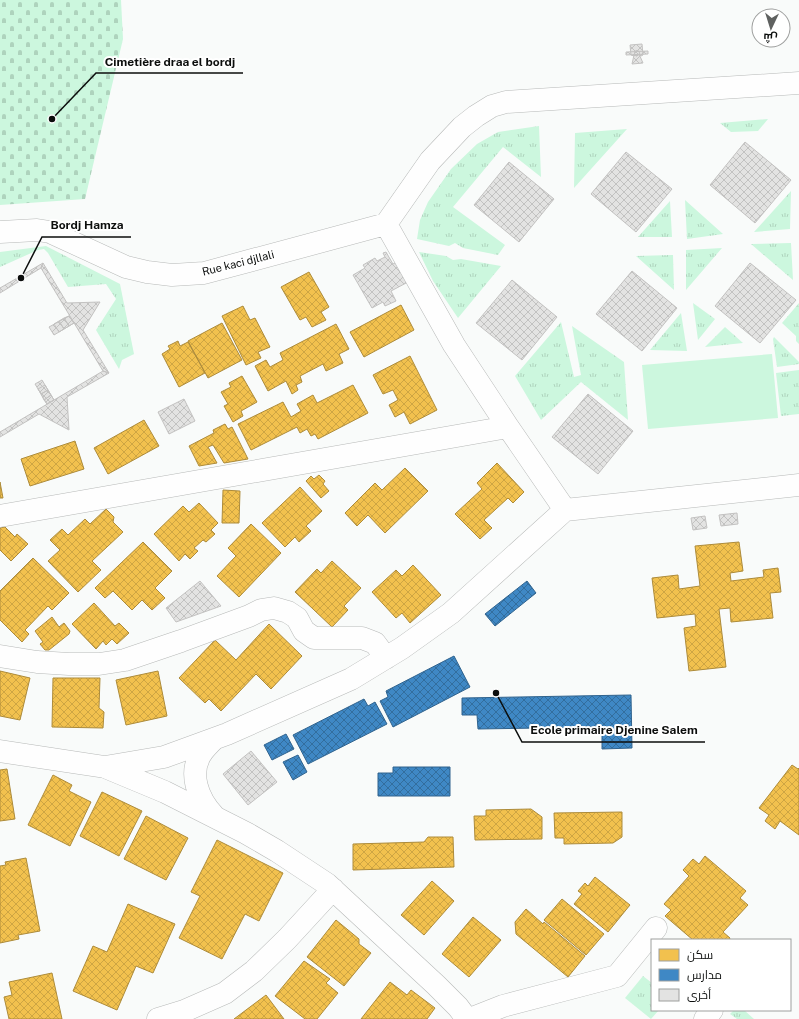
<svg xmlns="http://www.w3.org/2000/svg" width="799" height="1019" font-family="'Public Sans',Cairo,sans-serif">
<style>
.grass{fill:url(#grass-tufts)}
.cemetery{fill:url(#cemetery-stones)}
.pitch{fill:#ccf7de}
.homes{fill:url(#homes-cross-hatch);stroke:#ad8b3a}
.schools{fill:url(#schools-cross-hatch);stroke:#30638e}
.building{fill:url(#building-cross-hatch);stroke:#c3c2c1}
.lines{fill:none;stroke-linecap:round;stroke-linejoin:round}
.minor-casing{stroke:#b7b9b8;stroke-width:23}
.minor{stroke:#fefefe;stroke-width:22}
.labels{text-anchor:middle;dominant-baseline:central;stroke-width:4;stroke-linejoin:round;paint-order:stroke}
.street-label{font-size:11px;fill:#0c0e0d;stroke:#fff}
.leader{fill:none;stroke:#0c0e0d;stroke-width:1.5}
.callout-dot{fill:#0c0e0d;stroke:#fff;stroke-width:1.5}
.callout-label{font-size:12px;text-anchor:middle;font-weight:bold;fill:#0c0e0d;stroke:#fff;stroke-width:4;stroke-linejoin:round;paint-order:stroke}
</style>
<defs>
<pattern id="grass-tufts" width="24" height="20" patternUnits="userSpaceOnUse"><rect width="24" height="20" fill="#ccf7de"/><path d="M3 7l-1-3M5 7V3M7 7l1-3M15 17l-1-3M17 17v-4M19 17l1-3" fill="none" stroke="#aed3bd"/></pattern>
<pattern id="cemetery-stones" width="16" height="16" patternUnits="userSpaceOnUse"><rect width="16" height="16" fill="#ccf7de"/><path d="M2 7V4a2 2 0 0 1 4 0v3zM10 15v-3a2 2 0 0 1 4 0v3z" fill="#aed3bd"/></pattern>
<pattern id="homes-cross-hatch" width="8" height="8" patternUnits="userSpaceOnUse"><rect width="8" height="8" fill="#f2c14e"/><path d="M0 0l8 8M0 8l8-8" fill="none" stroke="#cea543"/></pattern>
<pattern id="schools-cross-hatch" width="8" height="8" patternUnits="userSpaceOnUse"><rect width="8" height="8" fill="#3f88c5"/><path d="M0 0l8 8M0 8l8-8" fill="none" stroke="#336e9e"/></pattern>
<pattern id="building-cross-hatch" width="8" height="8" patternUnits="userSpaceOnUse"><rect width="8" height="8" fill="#e3e3e2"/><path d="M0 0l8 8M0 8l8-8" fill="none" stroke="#c2c2c1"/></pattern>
</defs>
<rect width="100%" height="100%" fill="#f9fbfa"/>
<path class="grass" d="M768,119L758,131L731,132L720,123Z
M539,126L541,177L503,147L453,207L505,245L498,255L463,248L455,243L449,246L417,239L420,220L428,202L451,169L477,144L498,132Z
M627,129L574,188L575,133Z
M791,191L790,229L754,232Z
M685,200L723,234L687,239Z
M670,201L672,237H638Z
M791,243L793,280L751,244Z
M46,246L120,284L134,354L122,360L119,369L96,330L116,299L106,284L68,287L48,253L44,249L38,250L0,267V252Z
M722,248L686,290V250Z
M419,252L446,256L453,260L461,259L501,266L458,318L433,281Z
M673,255L674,290L636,256L672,255Z
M693,303L715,319L698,340Z
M799,303V344L796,341V336L782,323Z
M681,313L687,351L650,350Z
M561,322L574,377L581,375L572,326L624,362L628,420L581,382L541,420L515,376Z
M725,327L743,343L705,347Z
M774,337L799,362V364L777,367L773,339Z
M799,370V414L781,416L776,373Z
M643,976L652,983V1010H659L651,1019L625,998Z
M734,1010H744L754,1019H737L730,1014Z"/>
<path class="cemetery" d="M0,0H121L123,39L85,199L0,205Z"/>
<path class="pitch" d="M772,354L778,418L648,429L642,365Z"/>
<path class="homes" d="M309,272L329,307L321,312L326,320L312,327L306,317L300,320L281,287Z
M401,305L414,330L364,357L350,332Z
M243,306L250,320L255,318L270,347L258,352L261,358L246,365L222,316Z
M222,323L242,360L208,378L188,341Z
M336,324L349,349L339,354L343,363L326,371L323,364L300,376L302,382L296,385L298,390L292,394L286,381L268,391L255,366L266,360L270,367L283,360L280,353Z
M178,341L180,346L188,342L205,373L179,387L162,354L170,349L168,346Z
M410,356L437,410L410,424L404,412L395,417L389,405L398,400L393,390L383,394L373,375Z
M242,376L257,402L241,411L243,416L233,422L224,406L228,404L221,392L231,387L229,383Z
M353,385L368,413L318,439L315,434L311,436L307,429L300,433L297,427L251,450L238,424L283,402L291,417L301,411L297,404L313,395L317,403Z
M144,420L159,446L108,474L94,448Z
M225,424L228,429L232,427L248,459L224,463L213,445L208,447L217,463L199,466L189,446L214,433L213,430Z
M75,441L84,469L30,486L21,459Z
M497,463L524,492L513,503L508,498L484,520L492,528L480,539L455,514L482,489L477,483Z
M405,468L428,491L385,533L368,515L357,526L345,513L375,483L382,490Z
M319,475L325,481L323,484L329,491L321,498L306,481L311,476L314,479Z
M0,482L3,498H0Z
M300,487L322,511L306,526L311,531L299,542L295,537L285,547L262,523Z
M223,490L240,491L239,523H222Z
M199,503L218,523L211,530L215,534L206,542L203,540L194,548L198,551L190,559L185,554L179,561L154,534L183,506L189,512Z
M106,509L114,517L113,522L123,532L92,561L101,570L78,592L48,561L60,550L50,540L62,529L68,535L85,519L90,524Z
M251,524L281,553L239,597L217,576L236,556L228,548Z
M5,527L15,537L17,534L28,544L11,561L0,550V528Z
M143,542L172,571L155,588L165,598L152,610L142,600L132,610L113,591L105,598L95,588Z
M739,542L743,571L730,573L731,581L764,577L763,570L778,568L781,592L770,593L773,618L731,622L730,608L719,609L726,667L689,671L684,628L696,626L695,614L657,618L652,578L678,575L679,589L700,586L695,546Z
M33,558L69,593L52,610L48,606L25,630L29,634L22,642L0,620V591Z
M332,561L361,588L344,606L348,610L332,627L295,592L317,569L321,573Z
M413,565L441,595L410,623L402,613L396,618L372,592L396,570L402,576Z
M94,603L115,626L119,623L129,633L117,644L112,639L106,645L103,641L96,649L72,624Z
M52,617L59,627L64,623L70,631L69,634L49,650H45L40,644L43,642L35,631Z
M269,624L302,656L271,689L256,674L221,711L209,699L205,703L179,678L215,640L236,660Z
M0,671L30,678L20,720L0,716Z
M158,671L167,716L126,725L116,680Z
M53,678H100L99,708L104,712L103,728L52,727Z
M792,765L798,769L799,768V835L780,821L775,829L765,821L769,815L759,808Z
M7,769L15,819L0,821V770Z
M53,775L72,785L69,791L91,802L70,846L28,825Z
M102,792L142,811L119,856L80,836Z
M531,809L542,817V839L475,840L474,816H486V810Z
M622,812V837L613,843L564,844V838H555L554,813Z
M146,816L188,838L166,880L124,859Z
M428,837H453L454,867L353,870V844L424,842Z
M217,840L283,873L259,921L245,914L222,959L179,938L200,896L191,892Z
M705,856L746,891L740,898L748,905L723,932L730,938L729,940H693L665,916L671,910L664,904L689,876L683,870L693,859L699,864Z
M26,858L40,931L18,935L19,939L0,943V866L6,865L5,862Z
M595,877L630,905L608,932L574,904L582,894L578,891L585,883L588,886Z
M432,881L454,901L424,935L401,915Z
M562,899L604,934L586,955L544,920Z
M128,904L175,924L153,973L136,966L117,1010L73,991L93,946L107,952Z
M526,909L543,924L544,922L585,956L568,977L516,934L515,922Z
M473,917L501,940L469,977L442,954Z
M336,920L359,939V944L371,953L344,986L307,957Z
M304,961L330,979L326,983L338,993L317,1019H305L275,996Z
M52,973L62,1019H9L4,997L12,995L9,982Z
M390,982L407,995L411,990L435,1008L427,1019H361Z
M266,995L284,1019H234Z"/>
<path class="schools" d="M527,581L536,593L495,626L485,614Z
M454,656L470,687L393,727L380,701L388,697L386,691Z
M631,695L632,748L602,749V727L478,729L477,715H462V698Z
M364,699L368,706L375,702L387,724L308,764L293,735Z
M286,734L294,749L272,760L264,745Z
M298,755L307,772L293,780L283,762Z
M393,767H450V796H378V773H393Z"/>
<path class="building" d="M642,44L643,55L641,56L639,54L637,56L634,55V56L631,55L630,45Z
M634.5 53a2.5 2.5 0 1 1 5 0a2.5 2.5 0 1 1-5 0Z
M648,51V54L626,55V52Z
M639,54L643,63L632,64L634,55L637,56Z
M745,142L791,180L755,223L710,185Z
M626,152L672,189L636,232L591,194Z
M509,162L554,199L519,242L474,205Z
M386,252L393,264L397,262L408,282L391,291L396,301L385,306L383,302L372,308L353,275L365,268L363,265L375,258L377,261L385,257L383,253Z
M43,263L67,303L100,302L83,330L109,373L103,371L41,268Z
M43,263L41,268L0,293V288Z
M750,263L796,300L760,343L715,306Z
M632,271L677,308L642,351L596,314Z
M512,280L557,317L522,360L476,323Z
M69,316L74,323L54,335L49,327Z
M69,316L74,323L69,326L64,318Z
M64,318L69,326L64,329L59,321Z
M59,321L64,329L59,332L54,324Z
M103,371L109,373L67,397L69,430L39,414L0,437V432Z
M42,380L54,400L47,404L35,384Z
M45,385L48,390L41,394L38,389Z
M48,390L51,395L44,400L41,394Z
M588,394L633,431L598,474L552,437Z
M51,395L54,400L47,404L44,400Z
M184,399L195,421L169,434L158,412Z
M737,513L738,524L721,526L719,515Z
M705,516L707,528L693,530L691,518Z
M200,581L221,606L176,622L166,608Z
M251,751L277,782L248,805L223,774Z"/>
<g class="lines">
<g class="minor-casing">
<path id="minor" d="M0,232L37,230L50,232L126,267L147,272L172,275L204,273L386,224
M508,427L454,345L386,224L430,161L462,127L476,116L492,106L506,102L799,83
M565,510L799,485
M0,516L508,427L565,510L451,613L402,648L351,679L227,734L164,757L105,767L0,751
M0,656L37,662L69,664H99L125,660L181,641L249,616L261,610L274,608L288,612L297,618L304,631L314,638H362L375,643L386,658
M214,739C210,743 206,747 203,751C187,772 198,799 214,816
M105,767L165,792L246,833L277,851L327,884L436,985L458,1007L467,1019
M158,1019L184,1011L225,993L254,971L287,939L333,889
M470,1019L503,1006L617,976L656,928
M705,1019L712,1010"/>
</g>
<use href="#minor" class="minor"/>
</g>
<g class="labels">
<g class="street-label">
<text transform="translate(238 263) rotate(-14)">Rue kaci djllali</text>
</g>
</g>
<path class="leader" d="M52 119L96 73H243M21 278L42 237H131M496 693L522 742H705"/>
<g class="callout-dot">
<circle cx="52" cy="119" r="4"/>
<circle cx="21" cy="278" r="4"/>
<circle cx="496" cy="693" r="4"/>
</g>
<g class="callout-label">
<text x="170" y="66">Cimetière draa el bordj</text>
<text x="87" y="229">Bordj Hamza</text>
<text x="614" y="734">Ecole primaire Djenine Salem</text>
</g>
<rect x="651" y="939" width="140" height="72" fill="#ffffff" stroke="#9e9f9e"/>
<rect x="659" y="949" width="20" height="12" fill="#f2c14e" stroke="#9e9f9e"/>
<text x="687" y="959" font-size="12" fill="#0c0e0d">سكن</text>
<rect x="659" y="969" width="20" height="12" fill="#3f88c5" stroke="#9e9f9e"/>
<text x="687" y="979" font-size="12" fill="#0c0e0d">مدارس</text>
<rect x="659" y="989" width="20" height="12" fill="#e3e3e2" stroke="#9e9f9e"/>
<text x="687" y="999" font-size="12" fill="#0c0e0d">أخرى</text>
<g transform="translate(771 28) rotate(184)"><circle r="19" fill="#ffffff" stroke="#9e9f9e"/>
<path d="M0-3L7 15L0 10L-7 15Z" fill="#5f6160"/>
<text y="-6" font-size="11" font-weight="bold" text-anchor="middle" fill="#0c0e0d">ش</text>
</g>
</svg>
